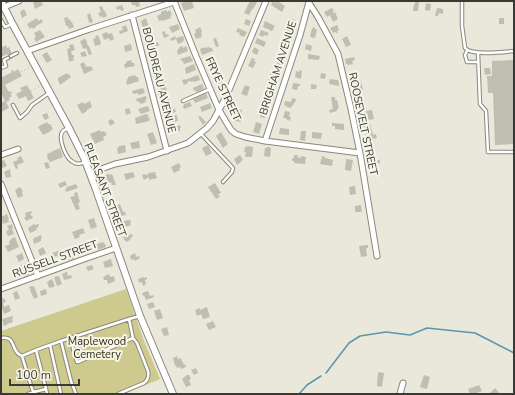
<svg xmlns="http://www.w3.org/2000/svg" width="515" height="395" font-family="'Nunito Sans',sans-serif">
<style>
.green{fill:#cec98c}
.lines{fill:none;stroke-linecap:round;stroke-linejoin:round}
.stream{stroke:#5c96ac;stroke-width:1.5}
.building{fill:#bebeb1}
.service-casing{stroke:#88887c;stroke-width:4.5}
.minor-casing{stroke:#88887c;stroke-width:7}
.tertiary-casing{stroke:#88887c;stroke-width:8}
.path{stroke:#a8a89e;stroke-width:1;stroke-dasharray:1 3;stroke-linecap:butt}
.service{stroke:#fff;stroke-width:2.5}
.minor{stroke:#fff;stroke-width:5}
.tertiary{stroke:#fff;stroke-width:6}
.labels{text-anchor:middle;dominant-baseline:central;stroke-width:4;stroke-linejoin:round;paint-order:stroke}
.street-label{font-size:11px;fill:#3a3a35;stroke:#f6f5e9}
.park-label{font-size:11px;fill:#322f0f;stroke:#f6f5e9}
</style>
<rect width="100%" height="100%" fill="#e9e8db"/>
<path class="green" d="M126,289L144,341L160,379L124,394H1V331Z"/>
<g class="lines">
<path class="stream" d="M326,373L349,343L360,336L386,332L410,335L427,328L475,333L514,353
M299,394L307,385L321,376"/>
</g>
<path class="building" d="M35,1H41L43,5L35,9L33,2Z
M135,1H139L140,6L136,7L135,5H132L131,2Z
M188,1H192L194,8L184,11L181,3Z
M250,1L257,2L253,9H252L249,15L244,13Z
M273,1L276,3L277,1L285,6L282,12L271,5Z
M415,2H419L418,11H413L414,4H415Z
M426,3L431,4L430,11L425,10Z
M122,5L124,10L121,11L120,9L117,10L116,7Z
M102,6L104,11H105L107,16L103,18L102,16L100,17L98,13L101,12L99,7Z
M332,8L334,11L332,12L333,13L335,12L338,19L333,22L330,15L327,17L324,12Z
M437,8L443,9V14L439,13L438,16H435Z
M24,9L27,15L22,18L20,12Z
M166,10L167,12L170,10L172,15L170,16L171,18L162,21L161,20L159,21L157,16L161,14V12Z
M90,13L93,22L90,23L89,22L87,15Z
M68,17V20L70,19L71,22H72L74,27L69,29L68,26H66L64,18Z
M37,18L38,21L41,19L43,22L36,26V27L33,29L32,27L30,29L27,24Z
M146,18L149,28L142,30V28H143L141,21Z
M499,18H504V24H499Z
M246,19L251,21L249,26L244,24Z
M292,19L297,21L289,36L283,34L287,23H286L287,20L291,21Z
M265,21L275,26L272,31L263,27Z
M178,24L180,29L172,33L169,27Z
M126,25L128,31L120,34L119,31L123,30L122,27Z
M337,25L339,30L337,31L338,33H336V32L333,33L330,28Z
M200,27L202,31L201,32L202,34L201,35L202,37L196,39L194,34L196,33L195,30Z
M313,27L315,28V29L317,30L315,38L310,37L312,28L313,29Z
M238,28L247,32L244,37L239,35L240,33L236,32Z
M40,30L45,37L36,42L34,38L36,37L34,33Z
M261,30L269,33L267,36L264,35L263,37L259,35Z
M165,31L166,35L168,34L169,36L164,38L162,32Z
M107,32L108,34L112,33L114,39L110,41L109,38L104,40L102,34Z
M98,35L101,43L100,44V45L99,46L98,45L95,46L93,39L96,38L95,36Z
M175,36L176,38L183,36L184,39L183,42L178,44L176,39L171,41L170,39Z
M347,36L351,45L346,47L342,39Z
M84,38L85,40L86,39L88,46H89L92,54L89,55L86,48L83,49L80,41L83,40V39Z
M216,38L219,46L216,47L213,39Z
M257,38L266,42L264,47L255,43Z
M158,42L159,46L154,47L155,50L149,51L147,47L152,45V43Z
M1,43L3,47L6,45L7,48L9,47L12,54L11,55L13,58L10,60L7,54L1,57Z
M73,44L75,50L71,51L72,55H74V57H73L74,60L69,62L67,49L70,48L69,45Z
M131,44L132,50L125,52L124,46Z
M306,44L312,46L311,51L305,49Z
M182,46L183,48L186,46L188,51L178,55L177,51L178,50V49L180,48L179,47Z
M206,47V48L209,47L210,48H212L213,51L202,55L200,49Z
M254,47L259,50L257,55L252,52Z
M85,51L87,56L82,57L80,53Z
M47,52L52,60L47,63L42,55Z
M308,54L320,56L319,60L308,59Z
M279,55L285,57L282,66L277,64Z
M190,56L193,61L184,64L182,60L181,61L180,59Z
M158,57V60L156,61L157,64L151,65L150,59Z
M354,57L355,60L352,61L353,64L348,65L347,64H346L345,59Z
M214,58L217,67L212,69L208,60Z
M252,58L255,59L254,61L256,62L253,68L248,66Z
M131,60L132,63H134L135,66L125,68L124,64H126V62Z
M514,60V144L495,145L493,93H488L487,76H492V61Z
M84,62V64L85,63L86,65L85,66V67L88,66L89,67L91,66L93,70L84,74L80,64Z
M194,64L196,70L186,74L185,68Z
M161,65L163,72L154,75L152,69L157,68V66Z
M484,68H490L491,74L485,75Z
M18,69L22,76L5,85L9,92L11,91L12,93L10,94L12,96L9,98L10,100L6,102L9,108L1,112V103L5,101L1,93V78L12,72L11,71L13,70L14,72Z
M300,70L302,71L301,79L295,77L296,71L299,72Z
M219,72L221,77H222L223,79L222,80L224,84L219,86L214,74Z
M271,72L277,74L276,76L277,77L275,84L274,83L273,85L270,84L271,82L268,81Z
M67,73L68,75L69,74L71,77L60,85L58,80V78Z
M321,73L326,74L325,79L320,78Z
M135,75L136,77H138L139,81L127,85L126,81H127V79H128V77Z
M198,75L200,80L194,82L193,81L190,82V81L187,82L188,83L184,85L182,80L185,79V80Z
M164,77L166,83L156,85L155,79Z
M330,79L338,80V82H339V86L329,84Z
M361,81L363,90L357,91L355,82Z
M293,83L300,84V86H298L297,90L292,89Z
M202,84L204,89L198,92L197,91L196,92L195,90L194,91L193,88Z
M311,84L317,85L316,89H311Z
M27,85L34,98L28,101L26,96L19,99L16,94L22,91L20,88Z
M245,85L250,87L247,96L241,94Z
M166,86L167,93L158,95L157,90Z
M143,88L145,93L138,95V93L133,94L132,91Z
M266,92L274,95L273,100L265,98L266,94H265Z
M206,93L208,98L195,103L193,99Z
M146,96L147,99L145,100L146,102L141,104L138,101L137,102L136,99Z
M168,97L170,103L162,105L160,100Z
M331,97H335V100H337L339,108L337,109V111L330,113L329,110L333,109Z
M292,98L296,99L295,103L294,102L293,106L292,105L291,108L285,106L286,105H284L285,101L291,102Z
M90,101L92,107L87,110V111L82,114L77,105L83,102L84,104Z
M190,102L192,106L184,109L183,106L184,105V104Z
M210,103L212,108L202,112L200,107Z
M264,103L269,105L268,110L265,109V112H267V114H268V116L266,115L265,118L260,117L261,111H260L261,107L263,108Z
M172,105L173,109H175L176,112L164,115L163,110L170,108V106Z
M148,106L150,111L141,114L138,109Z
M129,108L131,113L126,115L125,109Z
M236,109L242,110L241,122L235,121V119H234Z
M372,110L374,119L368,120L366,111Z
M285,111L290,112L289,117H291L290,121L286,119V118H283Z
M47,113L49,118L45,120L42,115Z
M146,114V115L148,114V118L150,117L149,121L136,124L135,118Z
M177,115L178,121H176V123L166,126L165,120L172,118L171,116Z
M200,116L206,122L203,125L198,117Z
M112,119L115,123L110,126L108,121Z
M47,122L48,124H50L53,129L51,130V131L43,135L38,127L44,123V124Z
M256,122L262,124L259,134L253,132Z
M332,123L344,124V130L335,129V126H332Z
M370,124L373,135L376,134L377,138L368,140L364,126Z
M180,125L181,128H180V131L171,134V133H169L168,129Z
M280,128L289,129V135L279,134Z
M100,130L101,132L104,131L107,135L103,137L104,140L95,144L90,134Z
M301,131H306L305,141L300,140Z
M153,132L157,143L151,145L147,134Z
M221,132L228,144L223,148L216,136Z
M312,132L322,133L321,139L312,138Z
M139,141L140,148L132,149L130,143Z
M125,145L126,152L118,154L117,148L119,147V146Z
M208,145L212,153L206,156L202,148Z
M247,146L253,147L252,157H245L246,152H244L245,147H246Z
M267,147H270L269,148H271L270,157L264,156L265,148H267Z
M60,148L63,157L50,162L49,160H48L47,154Z
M240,155L243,160L241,161V162L237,165L234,159Z
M294,155H298L297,157L301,158V156L306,157L305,164L294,163V161H292V158H294Z
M21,156L24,162L17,165L18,168L16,169L13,162L18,160L17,158Z
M322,156L325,157V158L333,160L332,166L320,164Z
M346,159L353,160L351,171L345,170Z
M4,160L7,166L2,168L1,161Z
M380,160V163H378V168H375V166H372L371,161Z
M48,162L50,168L46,169L44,163Z
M179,163L181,167L179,168L180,170L174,173L171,167Z
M10,169L11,177L6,178L4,172Z
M133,172L135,177L126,180L124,174Z
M155,172L157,178L149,180V177L144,180L142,175L146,174V175H148V173Z
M109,174L110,175L112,174L116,185H112L111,182L104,184L103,180L107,179L105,175Z
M65,181L67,185L60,188L58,184Z
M215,183L221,193L218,194L220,197L216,199L208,187Z
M76,184L78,188L66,192L65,189L67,188V187Z
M355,186L356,194L350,195L349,187Z
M20,187L23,191L22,192L23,196L18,198L15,190Z
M77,192L80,202L78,203L80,209L76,210L70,197L75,196L74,193Z
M120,204L123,212H125L126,215L120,216L119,212L117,213L115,206Z
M361,205L362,212H355V206Z
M31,211L32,213L30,214L31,216L32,215L33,218L26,221L24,217H26L25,213Z
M7,214L9,219H8L9,222L3,224L1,217Z
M94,218L97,227L91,229L88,220Z
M130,220L131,222L130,223L131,225L120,229L118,223L123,221Z
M12,224L13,228L12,229L14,234L8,236L6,232H7L6,231L9,230L7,226Z
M34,224L35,225L39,224V226H38V228H36L37,230L30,233L28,228Z
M83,228L85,233L79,235L80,237L75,239L72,232Z
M129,234V235L132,234L133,236L130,238L131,239L127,242L126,241H125L123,237Z
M41,235L42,238L41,239V241L34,244L33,239H34V238Z
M15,237L19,247L8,252L5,246L10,244L9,241L11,240V239Z
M91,240L93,246L86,248L84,242Z
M101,242L102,243L104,242L106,247L97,250L96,248L95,249L94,246Z
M78,245V247H81L83,253L81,254V255L78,256L74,246Z
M368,245V248H366L367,256L361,257L359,246Z
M43,247L46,253L40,256L38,250Z
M69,249V251L71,250L74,259L69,260L67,255L66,256L65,252V251Z
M61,250L63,256L58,257L57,256L53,257L52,253Z
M22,253L24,259L19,262L16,256Z
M135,253L136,257L139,256L140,258L135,261L134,259L131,260L130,256Z
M49,259L51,262L49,263L50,264L44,267L41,262Z
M111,259L113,266L105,268L103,262Z
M26,263L29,267H27L29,271H27L29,275L24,277L19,266Z
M92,265L94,269L88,271L86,267Z
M65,272H67L68,276L71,275L72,278L64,280L62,274L65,273Z
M109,274L110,277L114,276L115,281L108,284L107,280H104L103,277Z
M59,276L62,284L57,286L54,277Z
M143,277L144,278L147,277V279L145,280L146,284L143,286L142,282L139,283L138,279Z
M52,279L55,286L51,288V287L49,288L47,282Z
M32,286L33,287L34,286L38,297L34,299L30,290H31L29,287Z
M46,289L47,294L41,296L40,291Z
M17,291L20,298L15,300L13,293Z
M148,291L150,296L153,295L154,297L146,300L144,295L143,296L142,293Z
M4,298L6,302L3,303L4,307L9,305L11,311L4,314L2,308H1V299Z
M153,302L155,307L149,309L147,304Z
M207,307L210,317L203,319L201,314L197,316L195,310L200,308V310Z
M160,309L163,318L157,320L154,311Z
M13,316V318H12L13,322L7,324V325L4,326L2,319Z
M213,321L216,327L209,330L206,324Z
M167,327L169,335L164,336L161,329Z
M177,356L178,359L181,358L184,365L185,364L186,367L181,369L180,367L177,368L176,365L175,366L173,358Z
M196,368L198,373L194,375L191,370Z
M378,372L384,373L382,387L377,386Z
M187,375H189L191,379L189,380L191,385L186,387L182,379Z
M424,375L430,377L427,389L420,387Z
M479,385L482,391L474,394H470L468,389Z
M495,388L500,394H490V393Z"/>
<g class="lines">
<g class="service-casing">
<path id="service" d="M462,1V26L465,48C472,56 503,52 514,51
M1,20L5,27L12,24
M467,51L465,55L467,62H478
M478,53L480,104L486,111L488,152H514
M11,56L17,53
M1,68L6,66L4,60L8,58
M183,101L210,89
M13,105L20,118L27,112L32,105L49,93
M69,128C67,129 64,130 63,131C57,137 66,159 73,162C77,165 81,164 85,162
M201,134L233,168L232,172L223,182
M129,319L140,316
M1,338C17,335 10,352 22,356L32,389L34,392L46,389L36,350L22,356
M70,338L77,362H78L133,338
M61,341L129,319L133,338L137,343L148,371C149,376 148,380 144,383L118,394
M50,345L61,394
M36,350L61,341L71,381L76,394
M46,389L47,394
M28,394L34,392"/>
</g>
<g class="minor-casing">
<path id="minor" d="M174,1L196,56L219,110L231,130L236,134L245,137L265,141L360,153
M309,3L318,17L338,54L351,109L360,153L377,256
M4,7L19,1
M132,15L167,151
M27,51L90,29L174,2
M265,141L300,35L309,2
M1,155L18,149
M90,173L115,164L148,157L188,143L207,128L213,121L226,97L266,1
M1,184L38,276
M1,289L87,258L116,248
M400,394L403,383"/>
</g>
<g class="tertiary-casing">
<path id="tertiary" d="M1,1L12,23L69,128L84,158L95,187L140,316L173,394"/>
</g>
<path class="path" d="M21,72L30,67
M31,91L40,86"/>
<use href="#service" class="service"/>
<use href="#minor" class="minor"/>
<use href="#tertiary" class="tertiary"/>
</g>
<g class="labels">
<g class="street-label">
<text transform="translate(278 68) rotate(-72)">BRIGHAM AVENUE</text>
<text transform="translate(159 80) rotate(76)">BOUDREAU AVENUE</text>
<text transform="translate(223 89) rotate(65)">FRYE STREET</text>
<text transform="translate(363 124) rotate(78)">ROOSEVELT STREET</text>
<text transform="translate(105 190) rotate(69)">PLEASANT STREET</text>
<text transform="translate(55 259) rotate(-20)">RUSSELL STREET</text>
</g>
<g class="park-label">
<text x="97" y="341">Maplewood<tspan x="97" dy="13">Cemetery</tspan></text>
</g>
</g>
<rect width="515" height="395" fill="none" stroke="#3a3a35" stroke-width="4"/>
<path d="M10 379v6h69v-6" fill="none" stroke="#3a3a35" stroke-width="2"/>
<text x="16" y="379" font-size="12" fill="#3a3a35" stroke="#f6f5e9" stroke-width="3" paint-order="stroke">100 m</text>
</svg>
